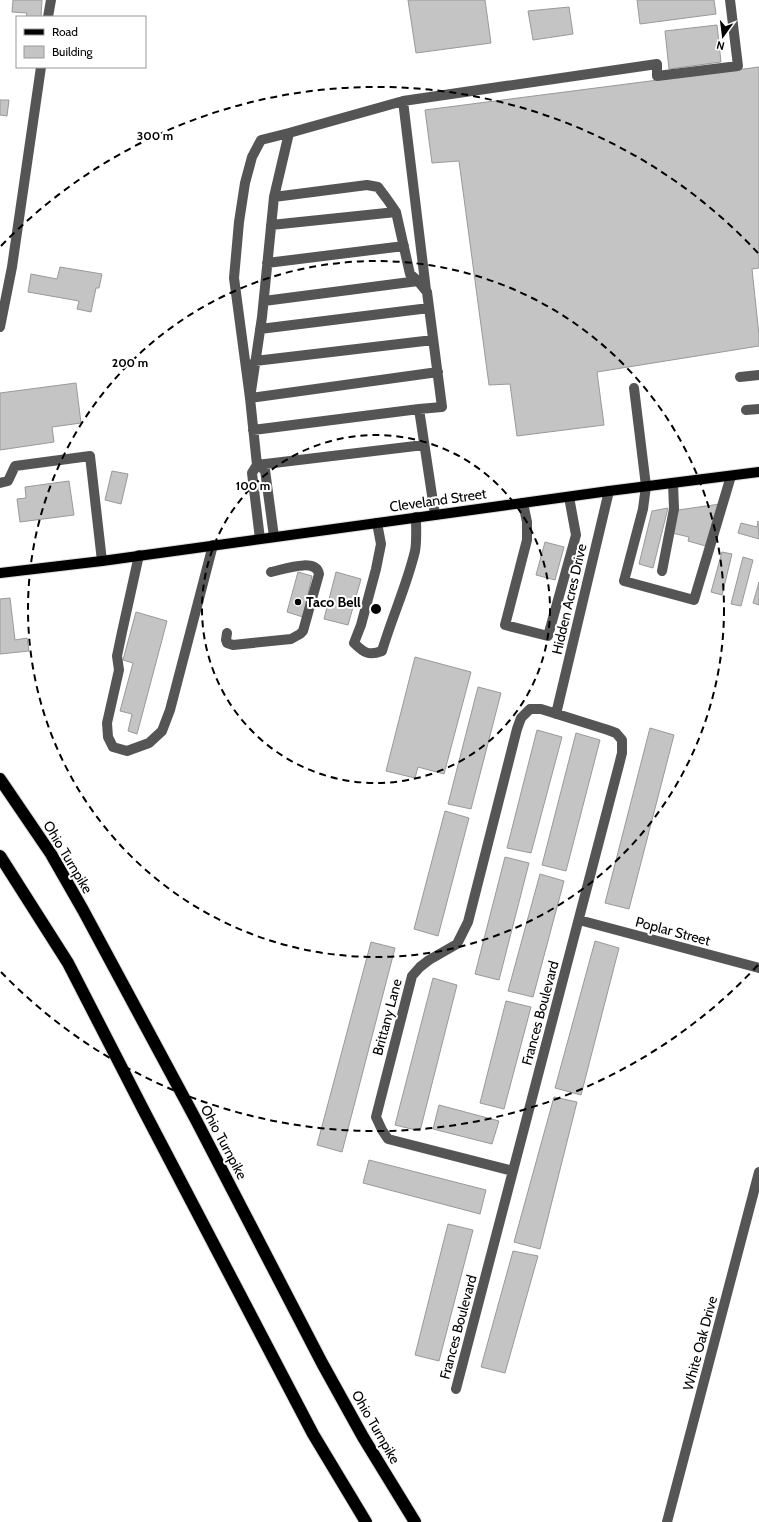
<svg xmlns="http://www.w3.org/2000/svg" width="759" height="1522" font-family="Cabin,sans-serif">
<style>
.building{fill:#c4c4c4;stroke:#999}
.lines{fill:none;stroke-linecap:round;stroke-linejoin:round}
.major-casing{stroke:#dbdbdb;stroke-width:12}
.highway-casing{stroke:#dbdbdb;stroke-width:14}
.minor{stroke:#555;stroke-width:10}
.major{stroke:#000;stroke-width:10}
.highway{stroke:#000;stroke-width:12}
.ring{fill:none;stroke:#000;stroke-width:2;stroke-dasharray:7 5}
.poi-dot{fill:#000;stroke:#fff;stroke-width:1.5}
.labels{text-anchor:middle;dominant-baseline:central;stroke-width:4;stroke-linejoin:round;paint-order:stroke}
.street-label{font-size:14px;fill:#000;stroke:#fff}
.poi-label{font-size:14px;font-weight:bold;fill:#000;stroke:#fff;text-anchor:start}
.centre{fill:#000;stroke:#fff;stroke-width:2}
.ring-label{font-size:12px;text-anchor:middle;font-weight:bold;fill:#000;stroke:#fff;stroke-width:4;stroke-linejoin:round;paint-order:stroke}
</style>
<rect width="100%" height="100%" fill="#fff"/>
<path class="building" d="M13,0H42L41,17H26L27,13L12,12Z
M408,0H485L491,43L416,53Z
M637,0H714L716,14L640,24Z
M569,7L573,34L533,40L528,11Z
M717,25L721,62L669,69L665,31Z
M759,67V268L752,269L759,335V346L597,372L604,425L517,436L510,384L489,385L459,161L432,163L425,110Z
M0,100H9L7,116L0,115Z
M60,267L102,274L99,288H96L91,312L77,309L79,301L28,292L31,274L57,279Z
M76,383L81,423L52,427L54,442L0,450V393Z
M112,471L128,474L121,504L105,500Z
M69,481L74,515L20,522L17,499L26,498L25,487Z
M720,504L709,547L688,541L689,537L672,533L678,510Z
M668,508L653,568L639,564L652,511Z
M758,521L759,539L738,533L741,523L757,527Z
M545,542L564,547L555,580L536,575Z
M722,552L732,554L722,595L711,592Z
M743,557L753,560L741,606L731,604Z
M298,572L312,576L303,617L287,612Z
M336,572L361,579L348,625L324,619Z
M759,582V605L753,603Z
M10,598L15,640L27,638L29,651L0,654V599Z
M136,612L167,621L137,734L128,731L132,714L120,711L133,663L123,660Z
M415,657L471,672L444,774L418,767L415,778L386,771Z
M478,687L501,693L471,809L448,804Z
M650,728L674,735L629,909L605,903Z
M537,730L562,737L531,853L507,848Z
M576,733L600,740L566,871L542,865Z
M445,811L469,818L438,936L414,929Z
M505,857L529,863L499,980L475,974Z
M540,874L564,881L533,997L508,991Z
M595,941L619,948L581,1095L555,1088Z
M371,942L395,948L342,1152L317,1145Z
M433,978L457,985L420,1131L395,1125Z
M506,1001L531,1007L504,1109L480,1103Z
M554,1097L577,1102L540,1249L514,1242Z
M439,1105L499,1121L492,1144L433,1129Z
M369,1160L486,1190L480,1214L363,1183Z
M448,1224L473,1230L439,1361L415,1355Z
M513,1251L538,1256L505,1373L481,1367Z"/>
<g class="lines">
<g class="major-casing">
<path id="major" d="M0,573L102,561L609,491L759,472"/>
</g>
<g class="highway-casing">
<path id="highway" d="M0,779L51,854L83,910L196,1120L322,1363L363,1437L415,1522
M0,856L68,963L144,1111L313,1434L366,1522"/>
</g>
<path class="minor" d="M48,17L51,0
M403,101L426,290
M289,133L261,140L252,157L245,183L239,222L234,278L250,398L438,372
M274,197L367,185L378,187L387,199L396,212L410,274L418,281L427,292L442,407L419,409L435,515
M271,225L396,212
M267,263L404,246
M264,301L418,281
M0,327L12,267L41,67
M260,329L429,308
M255,361L433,340
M740,377L759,375
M634,388L646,486L643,509L624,581L694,600L731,476
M746,410L759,409
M253,430L419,409
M424,445L257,465L250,398L262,317L274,197L289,133L403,101L657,64V76L738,66L730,0
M0,483L8,481L15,466L90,456L102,561
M523,503L527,522V540L505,625L548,636L576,535L569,497
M377,523L381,544L376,569L361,625L354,643C364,653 369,656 382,651C392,617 407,585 415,551C417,541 416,528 416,517
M260,539L252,473L257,465L265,470L274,537
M139,555L122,632L117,656L119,670L107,723L108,737L113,747L127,751L149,743L162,731L170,710L213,545
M662,571L674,509L673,483
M227,633L226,640L227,643L233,645L291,639L300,634L303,631L319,574C316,557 282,570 271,572
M556,714L609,491
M579,920L759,968
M456,1389L619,765L622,753V740L616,733L608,730L541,709H530L521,718L517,729L468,922L457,944L429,960L420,967L412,976L376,1117L382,1130L388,1139L513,1171
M667,1522L759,1172"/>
<use href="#major" class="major"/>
<use href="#highway" class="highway"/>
</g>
<g class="ring">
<circle cx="376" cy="609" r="174"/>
<circle cx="376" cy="609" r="348"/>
<path d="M758 965A522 522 0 0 1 1 972M1 246A522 522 0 0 1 758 253"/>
</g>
<circle class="poi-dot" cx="298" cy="602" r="4"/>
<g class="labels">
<g class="street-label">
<text transform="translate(438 500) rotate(-8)">Cleveland Street</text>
<text transform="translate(569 599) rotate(-77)">Hidden Acres Drive</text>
<text transform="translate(68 857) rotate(59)">Ohio Turnpike</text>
<text transform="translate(673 931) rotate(15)">Poplar Street</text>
<text transform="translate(540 1013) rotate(-75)">Frances Boulevard</text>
<text transform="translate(387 1017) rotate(-75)">Brittany Lane</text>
<text transform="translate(224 1142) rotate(62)">Ohio Turnpike</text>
<text transform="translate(458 1327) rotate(-75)">Frances Boulevard</text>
<text transform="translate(700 1343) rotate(-75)">White Oak Drive</text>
<text transform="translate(376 1427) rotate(60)">Ohio Turnpike</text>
</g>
<g class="poi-label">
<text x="306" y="602">Taco Bell</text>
</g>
</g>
<circle cx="376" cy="609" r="6" class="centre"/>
<g class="ring-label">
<text x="155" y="140">300 m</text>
<text x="130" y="367">200 m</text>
<text x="253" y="490">100 m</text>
</g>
<rect x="16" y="16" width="130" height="52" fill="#ffffff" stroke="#999999"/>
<rect x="24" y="29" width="20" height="6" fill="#000000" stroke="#999999"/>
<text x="52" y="36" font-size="12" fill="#000000">Road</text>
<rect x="24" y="46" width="20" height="12" fill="#c4c4c4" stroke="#999999"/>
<text x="52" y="56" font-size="12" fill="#000000">Building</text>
<g transform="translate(723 36) rotate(194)" stroke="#ffffff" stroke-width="3" paint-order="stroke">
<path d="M0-3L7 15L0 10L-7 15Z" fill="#000000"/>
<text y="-6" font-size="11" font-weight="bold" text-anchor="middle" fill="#000000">N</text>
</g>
</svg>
